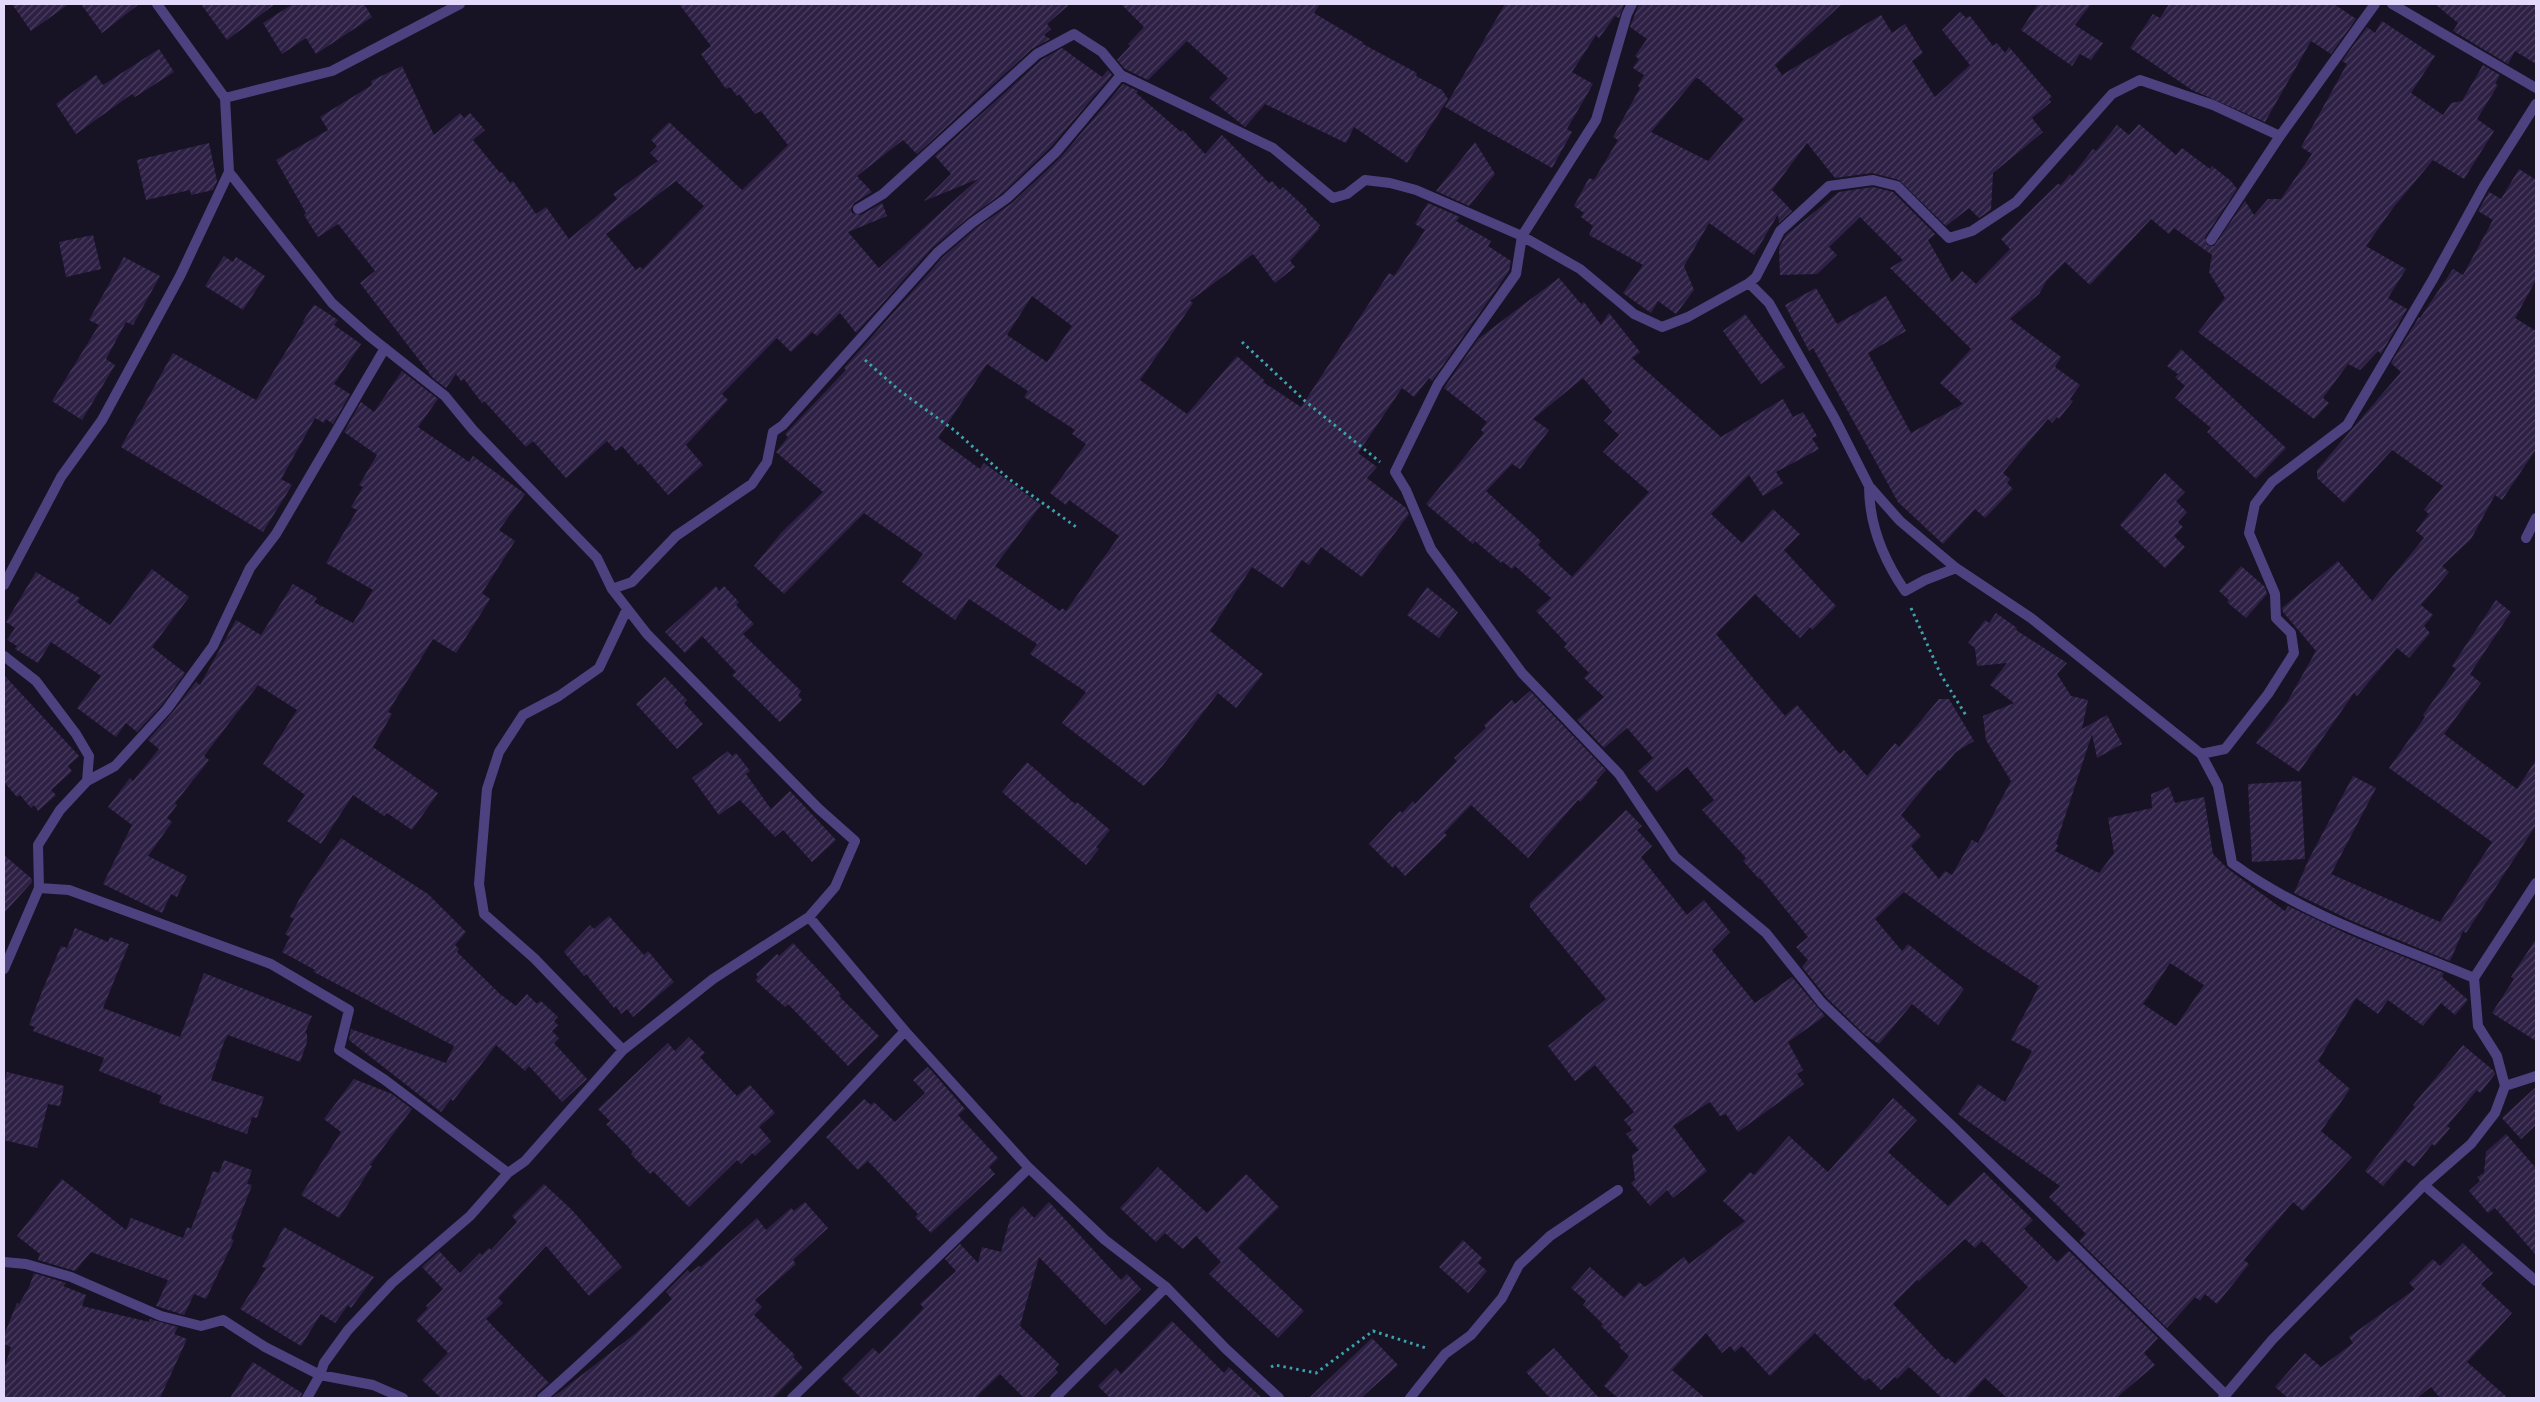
<svg xmlns="http://www.w3.org/2000/svg" width="2540" height="1402" font-family="Barlow,sans-serif">
<style>
.building{fill:url(#building-hatch);fill-rule:evenodd}
.lines{fill:none;stroke-linecap:round;stroke-linejoin:round}
.path{stroke:#3da3ac;stroke-width:3;stroke-dasharray:2.5 4;stroke-linecap:butt}
.minor{stroke:#4d427f;stroke-width:10}
.tertiary{stroke:#4d427f;stroke-width:10}
</style>
<defs>
<pattern id="building-hatch" width="6" height="6" patternUnits="userSpaceOnUse" patternTransform="scale(1.25)"><rect width="6" height="6" fill="#2d2044"/><path d="M-1 1l2-2M0 6l6-6M5 7l2-2" fill="none" stroke="#4b4060"/></pattern>
</defs>
<rect width="100%" height="100%" fill="#181225"/>
<path class="building" d="M12,4H69L31,31Z
M81,4H139L102,33Z
M201,4H275L227,40Z
M293,4H364L372,17L316,54L306,38L282,54L263,23Z
M679,4H1070L1047,24L1051,29L1044,35L1050,39L1032,49L917,154L903,140L857,176L872,192L854,203L851,209L852,213L861,215L882,203L887,216L848,232L879,268L978,179L924,201L951,174L935,156L1041,60L1062,48L1102,77L1108,70L1112,75L1051,147L1003,193L968,218L933,247L856,333L840,313L817,336L812,332L791,352L777,338L722,394L728,400L686,445L703,465L668,495L640,463L638,465L622,446L616,451L607,441L566,478L533,441L526,447L484,401L482,403L464,379L461,381L456,374L446,388L433,378L360,283L375,271L338,224L318,237L304,215L306,213L276,160L328,130L320,117L372,85L371,81L402,66L434,135L460,113L464,118L470,113L485,130L473,140L500,173L502,172L510,183L513,181L536,214L546,207L569,239L617,199L613,194L658,161L650,153L657,146L651,140L669,122L742,190L788,145L761,111L755,114L739,94L737,96L730,87L726,89L701,54L711,46ZM676,181L704,206L643,269L640,267L636,270L606,234Z
M1121,4H1320L1314,13L1364,43L1363,44L1417,73L1416,76L1442,90L1448,99L1407,163L1354,127L1346,143L1265,104L1245,127L1209,98L1228,78L1187,41L1148,80L1125,69L1117,60L1130,46L1128,44L1144,27Z
M1505,4H1624L1619,18L1615,16L1599,38L1596,35L1572,72L1593,84L1567,129L1572,132L1552,168L1445,107Z
M1639,4H1842L1775,65L1782,75L1881,15L1892,33L1905,24L1923,53L1912,61L1935,97L1970,65L1942,30L1960,12L1966,18L1970,16L1993,46L1997,43L2005,53L2009,47L2052,97L2049,99L2051,102L2032,118L2043,132L1993,173L1991,210L1979,218L1969,208L1946,226L1899,180L1872,173L1835,178L1807,143L1772,190L1792,211L1779,223L1778,214L1754,255L1709,223L1684,266L1694,290L1676,314L1658,301L1651,313L1623,293L1643,265L1589,235L1593,226L1581,217L1584,213L1574,206L1589,178L1594,180L1618,140L1613,137L1640,88L1638,86L1644,75L1633,68L1639,59L1635,56L1647,39L1630,27ZM1696,78L1699,79L1744,119L1708,161L1651,132Z
M2038,4H2091L2075,25L2103,43L2091,60L2080,54L2072,66L2021,30Z
M2169,4H2334L2356,19L2331,54L2311,41L2265,122L2192,90L2130,48L2153,14L2160,18Z
M2435,4H2536V64L2515,51L2508,64L2453,31L2458,23Z
M2382,21L2435,56L2411,93L2443,115L2451,103L2462,101L2483,65L2500,75L2495,84L2498,85L2477,119L2494,131L2464,179L2433,160L2393,208L2366,246L2406,269L2388,298L2407,309L2381,354L2378,351L2360,370L2348,364L2323,398L2329,403L2314,419L2198,332L2225,298L2209,272L2212,255L2174,228L2169,234L2151,219L2090,285L2065,262L2047,280L2039,294L2010,319L2061,357L2055,367L2080,385L2070,399L2073,401L2059,419L2057,417L2052,423L2048,419L2003,473L2010,479L2007,483L2013,489L1985,518L1975,509L1943,544L1898,502L1813,348L1809,351L1785,305L1816,288L1837,324L1886,296L1906,331L1868,353L1911,433L1963,404L1940,383L1971,349L1890,268L1903,260L1860,217L1829,247L1837,255L1817,274L1780,275L1779,248L1786,235L1839,192L1873,187L1893,192L1935,234L1928,240L1952,282L1962,271L1976,284L2010,249L2001,239L2058,184L2061,185L2070,174L2072,176L2093,149L2096,151L2117,125L2129,135L2139,124L2176,155L2182,148L2210,169L2212,166L2231,181L2237,189L2205,237L2207,245L2214,246L2245,201L2254,215L2268,199H2281L2312,154L2301,147L2347,64L2342,61L2367,27L2375,33Z
M159,49L174,72L135,97L132,94L76,134L56,104L96,75L103,85Z
M1123,84L1138,91L1136,93L1181,132L1183,130L1205,154L1222,135L1269,183L1272,181L1280,190L1283,187L1307,209L1306,211L1320,225L1318,228L1319,229L1290,261L1295,267L1275,283L1253,254L1190,301L1193,303L1140,380L1187,414L1237,356L1264,380L1263,382L1301,407L1389,273L1394,276L1425,230L1415,224L1428,203L1460,217L1456,221L1491,241L1488,246L1511,261L1509,271L1432,381L1429,378L1414,397L1402,388L1358,453L1377,467L1367,478L1406,508L1409,514L1362,577L1321,547L1309,565L1302,560L1283,588L1252,567L1210,631L1263,674L1236,708L1218,693L1163,765L1144,786L1062,723L1086,692L1030,654L1037,644L969,599L955,620L902,582L923,554L864,513L784,594L754,566L781,533L823,492L776,452L788,437L785,434L846,370L844,368L943,257L976,228L1012,203L1061,157ZM1032,296L1072,326L1047,362L1007,335ZM987,364L1028,391L1024,397L1075,430L1072,434L1086,444L1050,493L1066,505L1069,500L1119,536L1066,611L1062,608L1060,611L995,566L1041,505L984,463L980,469L938,438Z
M1475,142L1495,174L1469,206L1436,191Z
M209,143L217,181L213,190L191,195L190,190L146,200L137,160Z
M2519,169L2536,180V280L2515,318L2536,331V449L2502,500L2495,495L2471,539L2442,566L2449,572L2421,605L2433,615L2424,626L2430,633L2409,658L2397,648L2357,696L2354,693L2299,772L2256,743L2286,704L2316,651L2283,612L2282,608L2338,561L2372,601L2424,538L2416,531L2429,514L2424,510L2443,486L2392,450L2344,503L2317,478V470L2401,372L2391,363L2419,317L2420,318L2453,269L2463,275L2493,220L2478,211L2489,192L2501,199Z
M93,235L101,269L66,277L59,242Z
M224,256L233,262L236,257L265,276L243,310L205,286Z
M124,257L160,276L133,325L126,322L106,359L115,365L82,420L52,401L99,325L89,320Z
M1559,278L1581,304L1584,302L1601,325L1609,313L1640,352L1632,358L1721,437L1783,399L1793,417L1803,412L1817,436L1812,438L1819,449L1776,472L1783,483L1763,496L1749,475L1711,514L1742,543L1773,509L1800,534L1784,550L1836,606L1812,630L1810,627L1800,638L1755,594L1716,634L1785,716L1797,705L1840,754L1844,750L1867,776L1895,743L1899,747L1939,699H1949L1974,741L1956,752L1940,771L1938,770L1901,815L1921,836L1911,846L1939,879L1945,871L1952,875L1972,840L1978,843L2011,781L1986,740L1983,716L2014,703L1990,685L2007,663L1977,666L1975,648L1968,643L1985,620L1989,623L1996,613L2017,628L2016,630L2067,663L2057,674L2071,696L2088,700L2082,729L2107,715L2122,744L2097,758L2092,734L2056,844L2058,845L2055,851L2099,873L2114,853L2108,818L2152,808L2151,794L2169,787L2175,803L2204,797L2213,854L2228,869L2285,911L2288,906L2347,934L2444,973L2442,977L2468,1000L2455,1015L2441,1003L2423,1026L2388,1000L2378,1014L2356,998L2318,1061L2350,1089L2321,1131L2352,1157L2303,1211L2293,1202L2244,1260L2249,1264L2217,1304L2205,1294L2200,1301L2195,1297L2167,1328L2079,1241L2086,1234L2049,1197L2060,1186L1958,1114L1978,1084L2005,1102L2032,1051L2011,1040L2039,986L1978,946L1904,892L1875,919L1902,951L1908,944L1964,989L1938,1025L1912,1004L1879,1044L1865,1035L1827,998L1802,967L1808,960L1796,947L1808,937L1760,878L1759,879L1743,861L1746,858L1702,810L1714,800L1687,767L1657,792L1638,771L1653,758L1627,728L1604,748L1577,720L1604,697L1584,678L1589,673L1564,647L1567,644L1536,611L1551,598L1515,566L1512,569L1502,561L1501,563L1475,541L1473,544L1426,504L1484,433L1481,430L1487,422L1444,388L1478,339ZM1583,378L1612,412L1604,421L1619,435L1603,452L1649,492L1572,577L1538,545L1541,541L1486,491L1512,464L1520,469L1549,430L1533,419ZM2170,963L2204,985L2176,1026L2143,1004Z
M315,305L338,320L334,325L361,344L334,384L350,394L333,424L326,419L324,423L315,418L281,479L292,485L263,532L121,447L173,353L256,400L304,322L303,321L313,306Z
M1745,314L1785,367L1761,384L1723,331Z
M2181,349L2286,448L2256,479L2207,432L2211,428L2175,398L2185,386L2175,377L2178,374L2167,366Z
M402,371L438,399L418,427L469,462L473,456L525,494L499,530L515,541L482,593L490,599L456,653L433,639L388,712L392,714L373,747L438,793L412,830L387,813L384,816L353,795L321,844L287,821L305,795L263,764L297,710L258,685L204,756L209,760L175,803L177,805L167,818L172,822L148,856L187,876L177,897L171,894L162,913L103,884L132,825L108,807L130,778L133,781L159,749L148,740L172,713L196,682L200,685L236,620L261,635L293,584L317,598L314,602L353,623L373,590L326,563L357,510L351,507L363,487L359,485L377,455L344,432L361,402L374,412Z
M2165,473L2185,492L2176,501L2187,512L2178,522L2183,527L2174,536L2185,547L2165,568L2120,525Z
M2241,566L2265,587L2267,594L2246,618L2227,602L2229,600L2219,591Z
M152,569L189,597L152,647L185,673L162,705L137,732L126,723L116,737L77,708L101,676L51,642L38,663L15,649L17,646L7,640L15,628L6,622L36,572L80,598L77,602L110,625Z
M716,586L719,591L724,586L739,602L736,605L754,624L743,634L801,691L798,695L802,700L780,722L732,675L736,672L702,636L685,653L665,632Z
M1427,587L1458,612L1439,638L1407,615Z
M2496,600L2511,612L2470,674L2481,683L2444,734L2517,789L2536,760V825L2466,933L2463,931L2450,961L2352,921L2294,893L2309,859L2353,776L2376,788L2331,874L2440,922L2492,842L2389,768L2425,717L2423,715L2456,669L2452,666Z
M4,675L79,756L68,766L72,771L51,790L56,795L38,811L34,805L31,808L20,795L17,797L4,782Z
M665,677L687,700L684,703L703,724L677,749L636,704Z
M1530,691L1606,770L1596,781L1598,782L1580,802L1578,800L1528,858L1471,805L1444,833L1447,835L1405,876L1395,865L1393,868L1369,844L1400,811L1402,813L1413,801L1415,804L1457,761L1454,758L1486,728L1484,725L1512,700L1515,704Z
M728,751L732,756L736,753L750,771L746,774L771,809L790,791L836,840L812,862L783,830L775,837L740,800L719,815L692,778Z
M1027,762L1075,804L1077,802L1110,830L1096,847L1099,849L1086,865L1002,792Z
M2301,781L2305,859L2252,862L2248,784Z
M1626,810L1642,826L1637,830L1652,846L1641,857L1687,915L1704,900L1730,932L1712,950L1755,1003L1792,977L1825,1016L1788,1042L1803,1070L1797,1074L1804,1084L1738,1132L1726,1114L1720,1116L1710,1102L1673,1126L1707,1171L1673,1198L1667,1190L1650,1206L1631,1183L1635,1180L1632,1155L1639,1150L1626,1134L1632,1130L1624,1120L1634,1112L1595,1065L1575,1081L1548,1046L1606,999L1530,907V903Z
M341,838L428,894L466,932L455,945L459,949L457,952L500,994L516,1006L527,994L537,1004L541,1001L558,1017L554,1021L558,1025L552,1031L559,1038L554,1043L587,1079L562,1102L529,1066L525,1071L496,1045L453,1101L451,1099L441,1112L349,1040L351,1029L446,1063L454,1046L314,972L315,970L282,952L290,937L285,934L294,919L290,917L302,894Z
M4,855L32,879V882L4,913Z
M609,916L644,955L648,951L674,982L633,1017L627,1009L621,1014L616,1006L614,1008L586,974L584,976L564,952L590,925L594,929Z
M75,928L108,942L110,937L129,944L103,1008L180,1037L204,973L312,1016L305,1033H307V1042L300,1062L228,1035L224,1042L211,1080L264,1097L257,1118L252,1117L247,1134L159,1103L162,1096L99,1071L104,1058L33,1031L35,1027L29,1025L43,989L61,946L67,948Z
M2536,939V1041L2492,1013L2514,979L2511,977Z
M793,943L841,994L839,996L879,1036L848,1066L788,1004L785,1007L755,980L758,977L756,974L777,954L779,956Z
M689,1037L705,1053L700,1057L737,1096L750,1085L775,1113L759,1127L771,1141L755,1156L752,1153L741,1164L737,1160L689,1207L653,1171L650,1174L631,1154L633,1152L606,1124L610,1121L598,1109L668,1043L675,1051Z
M2463,1045L2494,1071L2495,1074L2480,1093L2477,1090L2447,1126L2450,1128L2435,1146L2432,1144L2414,1167L2405,1160L2383,1186L2365,1171L2415,1107L2413,1105Z
M928,1067L965,1109L958,1115L998,1158L989,1167L995,1174L931,1233L915,1217L918,1214L868,1161L858,1170L826,1137L864,1099L871,1105L874,1102L895,1122L925,1093L913,1080Z
M7,1072L64,1086L60,1106L48,1104L37,1148L4,1140V1084Z
M354,1079L392,1094L412,1109L370,1165L372,1166L339,1218L301,1195L341,1132L324,1119Z
M2536,1087V1125L2521,1139L2502,1118Z
M1893,1098L1917,1120L1888,1152L1948,1206L1984,1172L2033,1220L2024,1229L2057,1262L2069,1251L2158,1338L2144,1353L2155,1365L2116,1398H2007L1985,1378L1966,1398H1942L1909,1367L1897,1379L1895,1377L1881,1390L1869,1378L1865,1381L1815,1333L1770,1376L1742,1346L1735,1352L1730,1346L1722,1353L1706,1333L1672,1370L1705,1398H1618L1604,1386L1629,1356L1619,1347L1621,1345L1601,1326L1603,1324L1583,1305L1586,1301L1571,1288L1590,1267L1624,1298L1639,1282L1645,1287L1684,1257L1689,1264L1745,1221L1723,1201L1750,1172L1754,1175L1789,1136L1828,1172ZM1965,1239L1975,1248L1982,1241L2028,1287L1955,1364L1948,1358L1946,1360L1893,1304L1917,1280L1919,1281Z
M2506,1134L2536,1168V1255L2495,1208L2488,1213L2469,1191L2480,1181L2477,1177L2484,1173L2486,1152Z
M224,1160L252,1170L247,1184L252,1185L231,1239L234,1240L206,1299L194,1294L184,1315L156,1306L168,1280L91,1252L75,1271L38,1260L40,1254L17,1236L62,1179L126,1230L131,1218L183,1238L187,1227L191,1229L213,1171L219,1173Z
M1158,1167L1207,1213L1246,1174L1279,1207L1238,1248L1304,1311L1278,1338L1209,1274L1221,1262L1196,1236L1183,1249L1165,1233L1156,1242L1120,1208Z
M544,1184L572,1210L622,1267L589,1296L546,1246L498,1298L503,1303L486,1319L549,1383L537,1393L535,1398H441L422,1380L448,1353L416,1320L428,1308L426,1306L443,1289L422,1267L439,1251L460,1273L480,1253L482,1255L489,1248L491,1250L517,1222L512,1216Z
M805,1202L828,1228L793,1260L796,1264L755,1300L762,1307L754,1315L795,1355L793,1357L803,1368L773,1398H552L636,1333L672,1299L666,1292L688,1270L690,1273L699,1266L701,1267L757,1218L766,1230L791,1208L794,1211Z
M1049,1202L1121,1280L1127,1274L1141,1289L1105,1325L1039,1257L1020,1326L1059,1364L1055,1369L1058,1372L1032,1398H1024L1000,1374L975,1398H861L842,1379L873,1348L879,1354L924,1308L920,1304L956,1271L945,1259L960,1244L978,1263L982,1247L1001,1252L1010,1219L1023,1206L1034,1218Z
M284,1227L374,1277L351,1308L348,1305L335,1323L321,1314L301,1346L240,1309L266,1268L262,1267Z
M1463,1240L1482,1258L1478,1263L1487,1271L1468,1293L1439,1267Z
M2463,1243L2493,1273L2481,1284L2512,1313L2467,1362L2508,1398H2440L2431,1387L2417,1398H2288L2275,1387L2305,1353L2321,1367L2353,1343L2349,1337L2415,1289L2409,1283L2433,1259L2440,1266Z
M34,1273L66,1283L63,1286L86,1295L82,1306L149,1322L150,1319L178,1327L174,1334L187,1339L160,1398H4V1369L11,1347L4,1344V1335L17,1303L19,1304L29,1287Z
M1172,1321L1224,1373L1229,1367L1262,1398H1110L1098,1386L1116,1368L1121,1374Z
M1372,1338L1398,1365L1361,1398H1309Z
M1554,1348L1599,1398H1550L1526,1372Z
M253,1362L302,1393L300,1398H230Z"/>
<g class="lines">
<path class="path" d="M1242,342L1305,401L1380,462
M865,360L900,391L954,430L1009,479L1079,529
M1911,608L1941,675L1967,717
M1271,1367L1275,1365L1316,1373L1373,1331L1426,1348"/>
<path class="minor" d="M1632,4L1627,14L1596,120L1522,236L1516,274L1438,384L1395,472L1406,490L1431,549L1522,673L1619,774L1675,857L1766,933L1822,1003L1952,1126L2226,1395
M2392,4L2536,88
M225,98L332,71L460,4
M229,172L332,303L368,335L445,396L473,430L597,558L612,589L647,634L819,809L855,841L835,887L809,917L713,979L623,1050L525,1161L508,1173L470,1216L392,1283L348,1330L324,1363L320,1375L307,1398
M858,209L883,194L1037,54L1074,34L1102,52L1121,75L1273,148L1333,198L1347,194L1365,180L1390,183L1416,190L1522,236L1580,269L1634,314L1662,327L1688,317L1749,283L1769,303L1835,419L1869,486L1900,521L1956,568L2031,618L2201,754L2218,786L2232,863C2304,916 2393,944 2474,978
M2211,240L2280,136L2375,4
M1749,283L1756,277L1780,231L1829,186L1873,180L1897,186L1949,238L1972,231L2016,202L2112,94L2140,80L2213,105L2280,136
M1869,486C1869,525 1883,559 1905,591L1925,580L1956,568
M2526,538L2536,518
M4,585L61,477L102,420L180,276L229,172L225,98L157,4
M612,589L632,582L676,536L752,484L767,462L773,432L783,425L938,252L972,223L1007,198L1056,152L1121,75
M4,656L36,681L76,734L89,756L87,781
M2201,754L2225,749L2268,694L2294,653L2291,633L2276,618L2275,594L2249,533L2255,504L2272,482L2347,425L2433,279L2484,186L2536,104
M39,888L69,890L271,964L349,1010L339,1050L385,1080L508,1173
M809,917L905,1031L1029,1168L1105,1240L1166,1287L1226,1349L1279,1398
M4,969L39,888L38,845L60,810L87,781L115,766L167,709L213,646L250,568L276,534L385,348
M623,1050L534,958L484,914L479,884L487,789L499,752L523,715L559,696L599,668L627,609
M2505,1086L2536,1076
M2424,1185L2536,1281
M4,1262L26,1264L71,1277L161,1316L201,1326L223,1320L265,1347L320,1375L373,1385L403,1398
M542,1398C671,1285 787,1156 905,1031
M792,1398L1029,1168
M1055,1398L1166,1287
M1410,1398L1445,1354L1471,1335L1502,1298L1519,1265L1550,1236L1618,1190"/>
<path class="tertiary" d="M2223,1398L2272,1340L2424,1185L2471,1144L2495,1113L2505,1086L2497,1056L2478,1026L2474,978L2536,883"/>
</g>
<rect width="2540" height="1402" fill="none" stroke="#e3dafb" stroke-width="10"/>
</svg>
